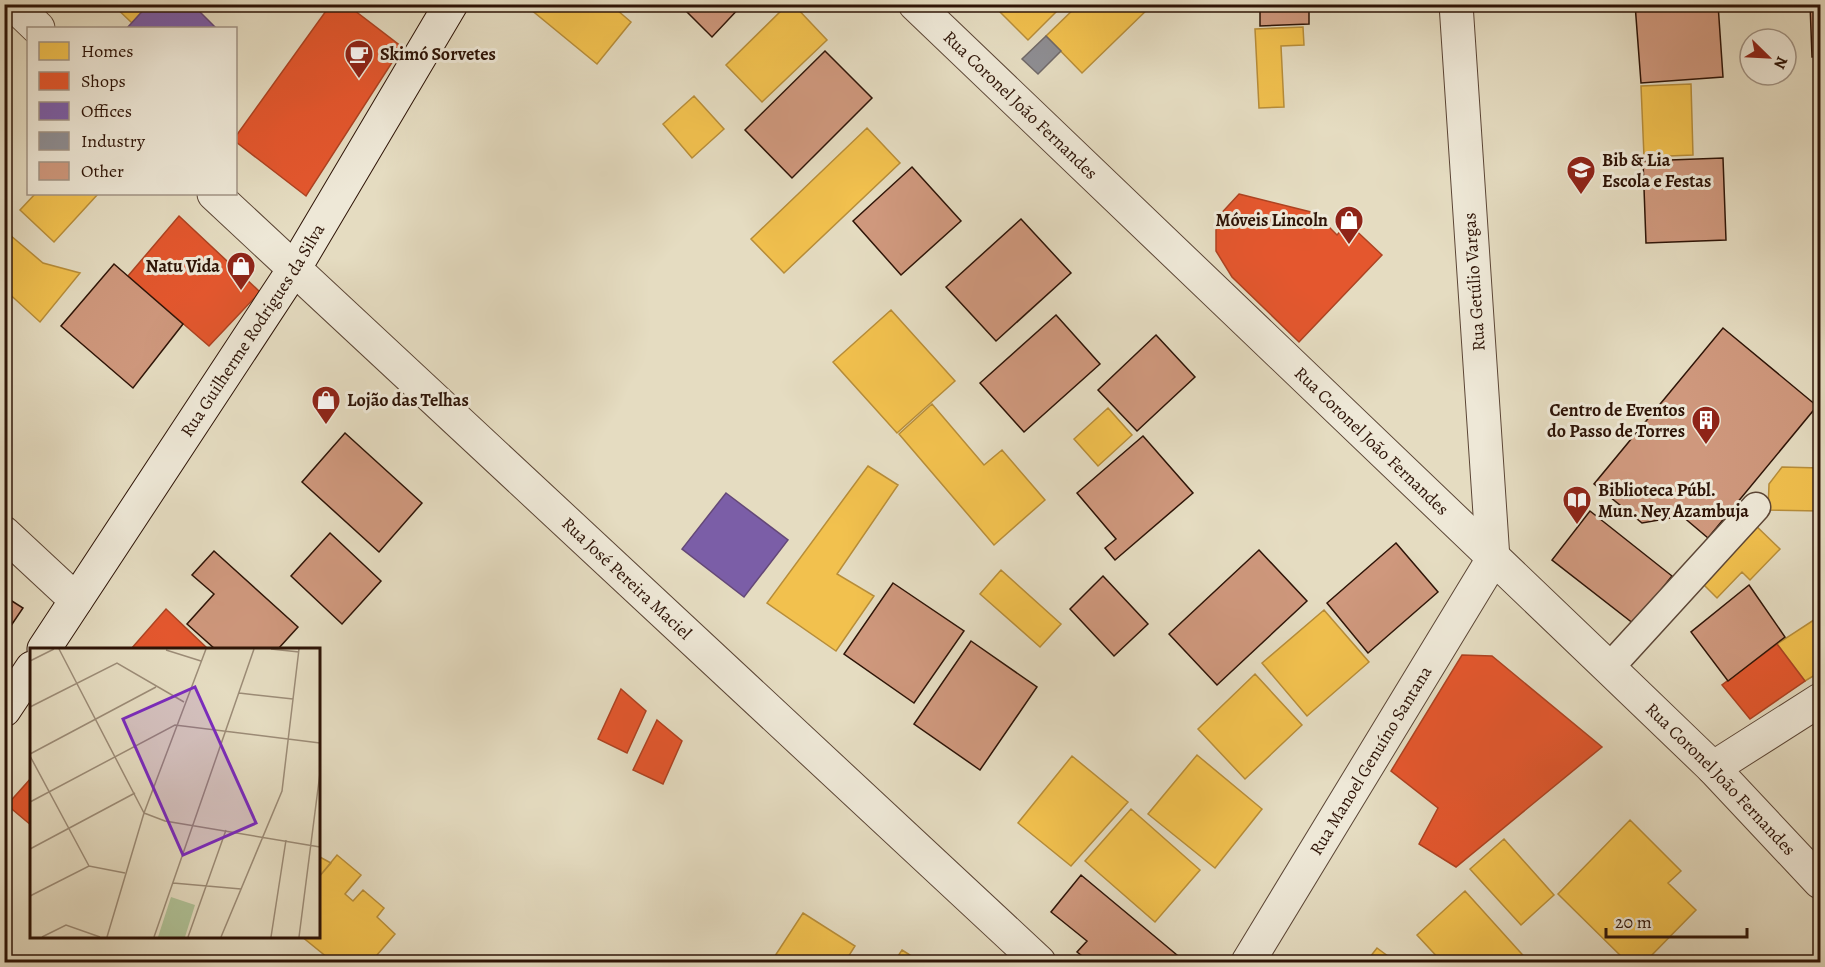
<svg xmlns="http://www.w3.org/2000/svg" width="1825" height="967" font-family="Alegreya,serif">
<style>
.homes{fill:#f2c14e;stroke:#b78d39;stroke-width:1.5}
.shops{fill:#e4572e;stroke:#ad4322;stroke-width:1.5}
.offices{fill:#7b5ea7;stroke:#644877;stroke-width:1.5}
.industry{fill:#8d8d92;stroke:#706968;stroke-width:1.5}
.building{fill:#cf987d;stroke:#2e1407;stroke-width:1.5}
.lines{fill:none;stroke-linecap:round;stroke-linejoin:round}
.service-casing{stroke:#5c4636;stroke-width:31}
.minor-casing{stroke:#5c4636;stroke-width:35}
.tertiary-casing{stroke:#5c4636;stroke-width:35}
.secondary-casing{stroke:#2e1407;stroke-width:35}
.service{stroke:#eee8d7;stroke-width:28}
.minor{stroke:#eee8d7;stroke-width:33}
.tertiary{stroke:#eee8d7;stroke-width:33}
.secondary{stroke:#eee8d7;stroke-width:33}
.labels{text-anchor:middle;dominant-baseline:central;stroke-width:6;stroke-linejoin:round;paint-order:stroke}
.poi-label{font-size:18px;font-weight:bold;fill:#2e1407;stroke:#eee8d7;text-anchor:start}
.street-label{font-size:18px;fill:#2e1407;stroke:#eee8d7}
.inset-road{fill:none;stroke:#9c8c77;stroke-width:1.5}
.view{fill:#7b2cbf;fill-opacity:0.15;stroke:#7b2cbf;stroke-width:3}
.inset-edge{fill:none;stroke:#2e1407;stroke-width:3}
</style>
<rect width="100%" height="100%" fill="#e5dcc1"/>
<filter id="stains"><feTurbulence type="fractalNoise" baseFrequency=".00333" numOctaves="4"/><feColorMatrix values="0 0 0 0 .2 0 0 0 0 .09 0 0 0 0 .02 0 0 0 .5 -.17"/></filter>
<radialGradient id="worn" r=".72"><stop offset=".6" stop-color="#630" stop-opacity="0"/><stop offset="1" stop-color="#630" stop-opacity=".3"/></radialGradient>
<path class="homes" d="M112,4H149L132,23Z
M524,4H610L631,22L597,64Z
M788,4H793L827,40L762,102L726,65Z
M992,4H1064L1028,40Z
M1079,4H1153L1082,73L1046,36Z
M1303,27L1304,45L1281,46L1284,107L1259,108L1255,29Z
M1691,84L1693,155L1644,157L1641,86Z
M694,96L724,129L692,158L663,124Z
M867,128L900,163L784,273L751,239Z
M35,194H98L54,242L20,210Z
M10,235L43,263L80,273L40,322L4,289V241Z
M891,310L955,381L897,433L833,362Z
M932,404L984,465L1002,450L1045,500L994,545L899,434Z
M1108,408L1132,435L1098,466L1074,439Z
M868,466L898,485L837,574L874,596L836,651L767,603Z
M1782,467L1820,468V511L1768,510L1769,484Z
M1752,522L1780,549L1750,580L1742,572L1717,598L1697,578Z
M1001,570L1061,624L1040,647L980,594Z
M1324,610L1369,662L1307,716L1262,663Z
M1820,616V672L1805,681L1777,644Z
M1255,674L1302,725L1245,779L1198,729Z
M1197,755L1262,809L1215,868L1148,814Z
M1072,756L1128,802L1071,866L1018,823Z
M1131,809L1200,870L1155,922L1085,861Z
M1630,820L1681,871L1668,883L1696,910L1645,962H1627L1558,894Z
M1504,839L1554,895L1521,925L1470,869Z
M337,855L361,875L345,894L353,901L363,890L384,908L377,917L395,934L371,962H333L301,936H318V878Z
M318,856L331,863L318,878Z
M1465,891L1529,962H1442L1417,935Z
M803,913L855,946L845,962H771Z
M1377,948L1396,962H1366Z
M902,950L921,962H894Z"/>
<path class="shops" d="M331,4H346L402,47L306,196L236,142V136Z
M1239,194L1315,213L1337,235L1348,223L1382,255L1299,342L1232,277L1216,251V219Z
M179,216L260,292L209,346L128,276Z
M166,609L208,649H131Z
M1777,644L1805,681L1750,719L1722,685Z
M1462,655L1492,656L1602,747L1456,867L1419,844L1438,808L1391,771Z
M621,689L646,711L627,753L598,739Z
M657,720L682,741L663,784L633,770Z
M32,777V826L7,805Z"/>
<path class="offices" d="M149,4H192L216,28H127Z
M726,493L788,540L744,597L682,549Z"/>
<path class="industry" d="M1046,36L1061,51L1038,74L1022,59Z"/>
<path class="building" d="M679,4H743L712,37Z
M1260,4H1309V24L1260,26Z
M1635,4H1718L1723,77L1641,83Z
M1810,4H1820V56L1812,57Z
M825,51L872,98L792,178L745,130Z
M1723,158L1726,240L1646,243L1643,161Z
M912,167L961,221L901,275L853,221Z
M1021,219L1071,273L996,341L946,287Z
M114,264L183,324L133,388L61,326Z
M1056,315L1100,364L1024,432L980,383Z
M1723,328L1817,406L1708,538L1682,516L1642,523L1594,484Z
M1156,335L1195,377L1137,431L1098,390Z
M345,433L422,503L379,552L302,482Z
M1143,436L1193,493L1115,560L1105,548L1116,539L1077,493Z
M1590,511L1672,576L1634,624L1552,560Z
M330,533L381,581L342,624L291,576Z
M1396,543L1438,592L1368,653L1327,603Z
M1259,550L1307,601L1217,685L1169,634Z
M214,551L298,627L278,649H215L187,624L214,594L192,575Z
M1103,576L1148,624L1114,656L1070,609Z
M893,583L964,631L914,703L844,654Z
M1749,585L1785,637L1728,681L1691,632Z
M4,596L23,608L4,636Z
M971,641L1037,687L980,770L914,724Z
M1081,875L1183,960L1181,962H1090L1077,952L1087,941L1051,912Z"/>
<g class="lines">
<g class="service-casing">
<path id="service" d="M1609,668L1756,507"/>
</g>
<g class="minor-casing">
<g id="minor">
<path d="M13,4L38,28"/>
<path id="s1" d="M214,194L1039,962"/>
<path d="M4,533L76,600"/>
<path d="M1713,768L1820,700"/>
<path id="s2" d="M1248,962L1493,559L1456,4"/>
</g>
</g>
<g class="tertiary-casing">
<g id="tertiary">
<path id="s3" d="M915,4L1609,668L1713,768L1820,882"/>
</g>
</g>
<g class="secondary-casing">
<g id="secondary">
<path id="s4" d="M44,649L294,269L451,4"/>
<path d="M4,710L32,668"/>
</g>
</g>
<use href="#service" class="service"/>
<use href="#minor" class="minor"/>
<use href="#tertiary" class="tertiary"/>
<use href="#secondary" class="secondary"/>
</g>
<defs>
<g id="cafe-pin" transform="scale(1.5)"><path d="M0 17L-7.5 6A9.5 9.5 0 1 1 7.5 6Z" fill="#8f2418" stroke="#eee8d7"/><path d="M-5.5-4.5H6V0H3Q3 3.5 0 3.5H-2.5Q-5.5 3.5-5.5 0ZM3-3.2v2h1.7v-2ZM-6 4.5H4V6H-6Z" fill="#fff"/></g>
<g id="school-pin" transform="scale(1.5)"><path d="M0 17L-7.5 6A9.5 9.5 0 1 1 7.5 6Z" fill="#8f2418" stroke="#eee8d7"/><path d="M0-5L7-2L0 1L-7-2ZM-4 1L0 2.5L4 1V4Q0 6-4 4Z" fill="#fff"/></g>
<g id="shop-pin" transform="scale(1.5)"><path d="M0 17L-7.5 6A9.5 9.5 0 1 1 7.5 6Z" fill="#8f2418" stroke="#eee8d7"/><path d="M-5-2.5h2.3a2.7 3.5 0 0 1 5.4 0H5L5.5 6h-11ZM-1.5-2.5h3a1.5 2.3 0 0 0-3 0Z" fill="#fff"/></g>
<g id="building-pin" transform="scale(1.5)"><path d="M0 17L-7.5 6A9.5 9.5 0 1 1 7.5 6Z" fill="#8f2418" stroke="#eee8d7"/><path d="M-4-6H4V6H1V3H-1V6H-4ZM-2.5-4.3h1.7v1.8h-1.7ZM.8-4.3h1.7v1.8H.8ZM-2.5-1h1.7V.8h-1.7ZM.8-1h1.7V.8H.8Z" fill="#fff"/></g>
<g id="library-pin" transform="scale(1.5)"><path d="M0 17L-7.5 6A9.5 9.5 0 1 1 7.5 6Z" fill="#8f2418" stroke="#eee8d7"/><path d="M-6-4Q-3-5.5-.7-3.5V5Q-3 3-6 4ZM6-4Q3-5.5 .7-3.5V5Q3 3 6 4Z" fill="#fff"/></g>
</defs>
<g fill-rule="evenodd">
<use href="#cafe-pin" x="359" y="54"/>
<use href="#school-pin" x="1581" y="170"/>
<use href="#shop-pin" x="1349" y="220"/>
<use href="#shop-pin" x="241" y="266"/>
<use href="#shop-pin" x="326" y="400"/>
<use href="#building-pin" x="1706" y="420"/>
<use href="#library-pin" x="1577" y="500"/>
</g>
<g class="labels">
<g class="poi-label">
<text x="380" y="54">Skimó Sorvetes</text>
<text x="1602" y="160">Bib &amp; Lia<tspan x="1602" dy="21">Escola e Festas</tspan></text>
<text x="1328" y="220" text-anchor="end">Móveis Lincoln</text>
<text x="220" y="266" text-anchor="end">Natu Vida</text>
<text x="347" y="400">Lojão das Telhas</text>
<text x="1685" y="410" text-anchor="end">Centro de Eventos<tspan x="1685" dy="21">do Passo de Torres</tspan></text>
<text x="1598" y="490">Biblioteca Públ.<tspan x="1598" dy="21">Mun. Ney Azambuja</tspan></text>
</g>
<g class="street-label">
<text stroke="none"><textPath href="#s3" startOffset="146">Rua Coronel João Fernandes</textPath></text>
<text transform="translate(1474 282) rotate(-94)">Rua Getúlio Vargas</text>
<text stroke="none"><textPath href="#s4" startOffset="381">Rua Guilherme Rodrigues da Silva</textPath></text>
<text stroke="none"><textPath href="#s3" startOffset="632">Rua Coronel João Fernandes</textPath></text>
<text stroke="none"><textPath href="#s1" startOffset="564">Rua José Pereira Maciel</textPath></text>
<text stroke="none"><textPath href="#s2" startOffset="236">Rua Manoel Genuíno Santana</textPath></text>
<text stroke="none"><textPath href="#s3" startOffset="1118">Rua Coronel João Fernandes</textPath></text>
</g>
</g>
<g transform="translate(30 648)">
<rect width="290" height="290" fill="#e5dcc1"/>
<path d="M141,249L165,257L155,289H128Z" fill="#b0c297"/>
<path class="inset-road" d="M29,1L114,165M241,1L269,4M136,2L171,13M0,13L24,1M209,45L263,51M0,59L87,15L154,54M0,106L126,39M0,108L59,218M0,154L145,77L290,95M114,165L176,1M114,165L135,173L290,199M0,201L105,145M143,235L211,241M0,248L59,218L95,225M12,289L36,277L70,289M77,289L114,165M124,289L224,1M158,289L196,182M191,289L252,143L269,1M241,289L256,192M269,289L290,125"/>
<path class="view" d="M165,39L226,175L153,207L93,71Z"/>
<rect width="290" height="290" class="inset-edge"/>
</g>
<rect width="1825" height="967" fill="none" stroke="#e5dcc1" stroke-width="24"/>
<rect x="6" y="6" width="1813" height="955" fill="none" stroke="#2e1407" stroke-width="3"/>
<rect x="12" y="12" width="1801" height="943" fill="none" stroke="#2e1407" stroke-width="1.5"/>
<rect x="27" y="27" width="210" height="168" fill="#eee8d7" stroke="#a19384" stroke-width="1.5"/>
<rect x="39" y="42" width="30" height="18" fill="#f2c14e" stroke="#a19384" stroke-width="1.5"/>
<text x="81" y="57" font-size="18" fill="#2e1407">Homes</text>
<rect x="39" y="72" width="30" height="18" fill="#e4572e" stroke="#a19384" stroke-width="1.5"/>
<text x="81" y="87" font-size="18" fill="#2e1407">Shops</text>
<rect x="39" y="102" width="30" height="18" fill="#7b5ea7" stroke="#a19384" stroke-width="1.5"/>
<text x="81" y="117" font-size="18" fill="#2e1407">Offices</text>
<rect x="39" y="132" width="30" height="18" fill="#8d8d92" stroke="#a19384" stroke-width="1.5"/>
<text x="81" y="147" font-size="18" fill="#2e1407">Industry</text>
<rect x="39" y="162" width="30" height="18" fill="#cf987d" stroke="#a19384" stroke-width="1.5"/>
<text x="81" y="177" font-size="18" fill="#2e1407">Other</text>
<g transform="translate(1768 57) rotate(114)"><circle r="28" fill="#eee8d7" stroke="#a19384" stroke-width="1.5"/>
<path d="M0-4.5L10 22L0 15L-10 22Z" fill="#8f2418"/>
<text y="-9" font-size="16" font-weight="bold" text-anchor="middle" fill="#2e1407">N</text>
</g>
<path d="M1606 928v9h141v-9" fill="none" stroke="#2e1407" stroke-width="3"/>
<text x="1615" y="928" font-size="18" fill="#2e1407" stroke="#eee8d7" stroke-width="4.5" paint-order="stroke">20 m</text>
<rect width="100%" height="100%" filter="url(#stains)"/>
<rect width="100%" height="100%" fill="url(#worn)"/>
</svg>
